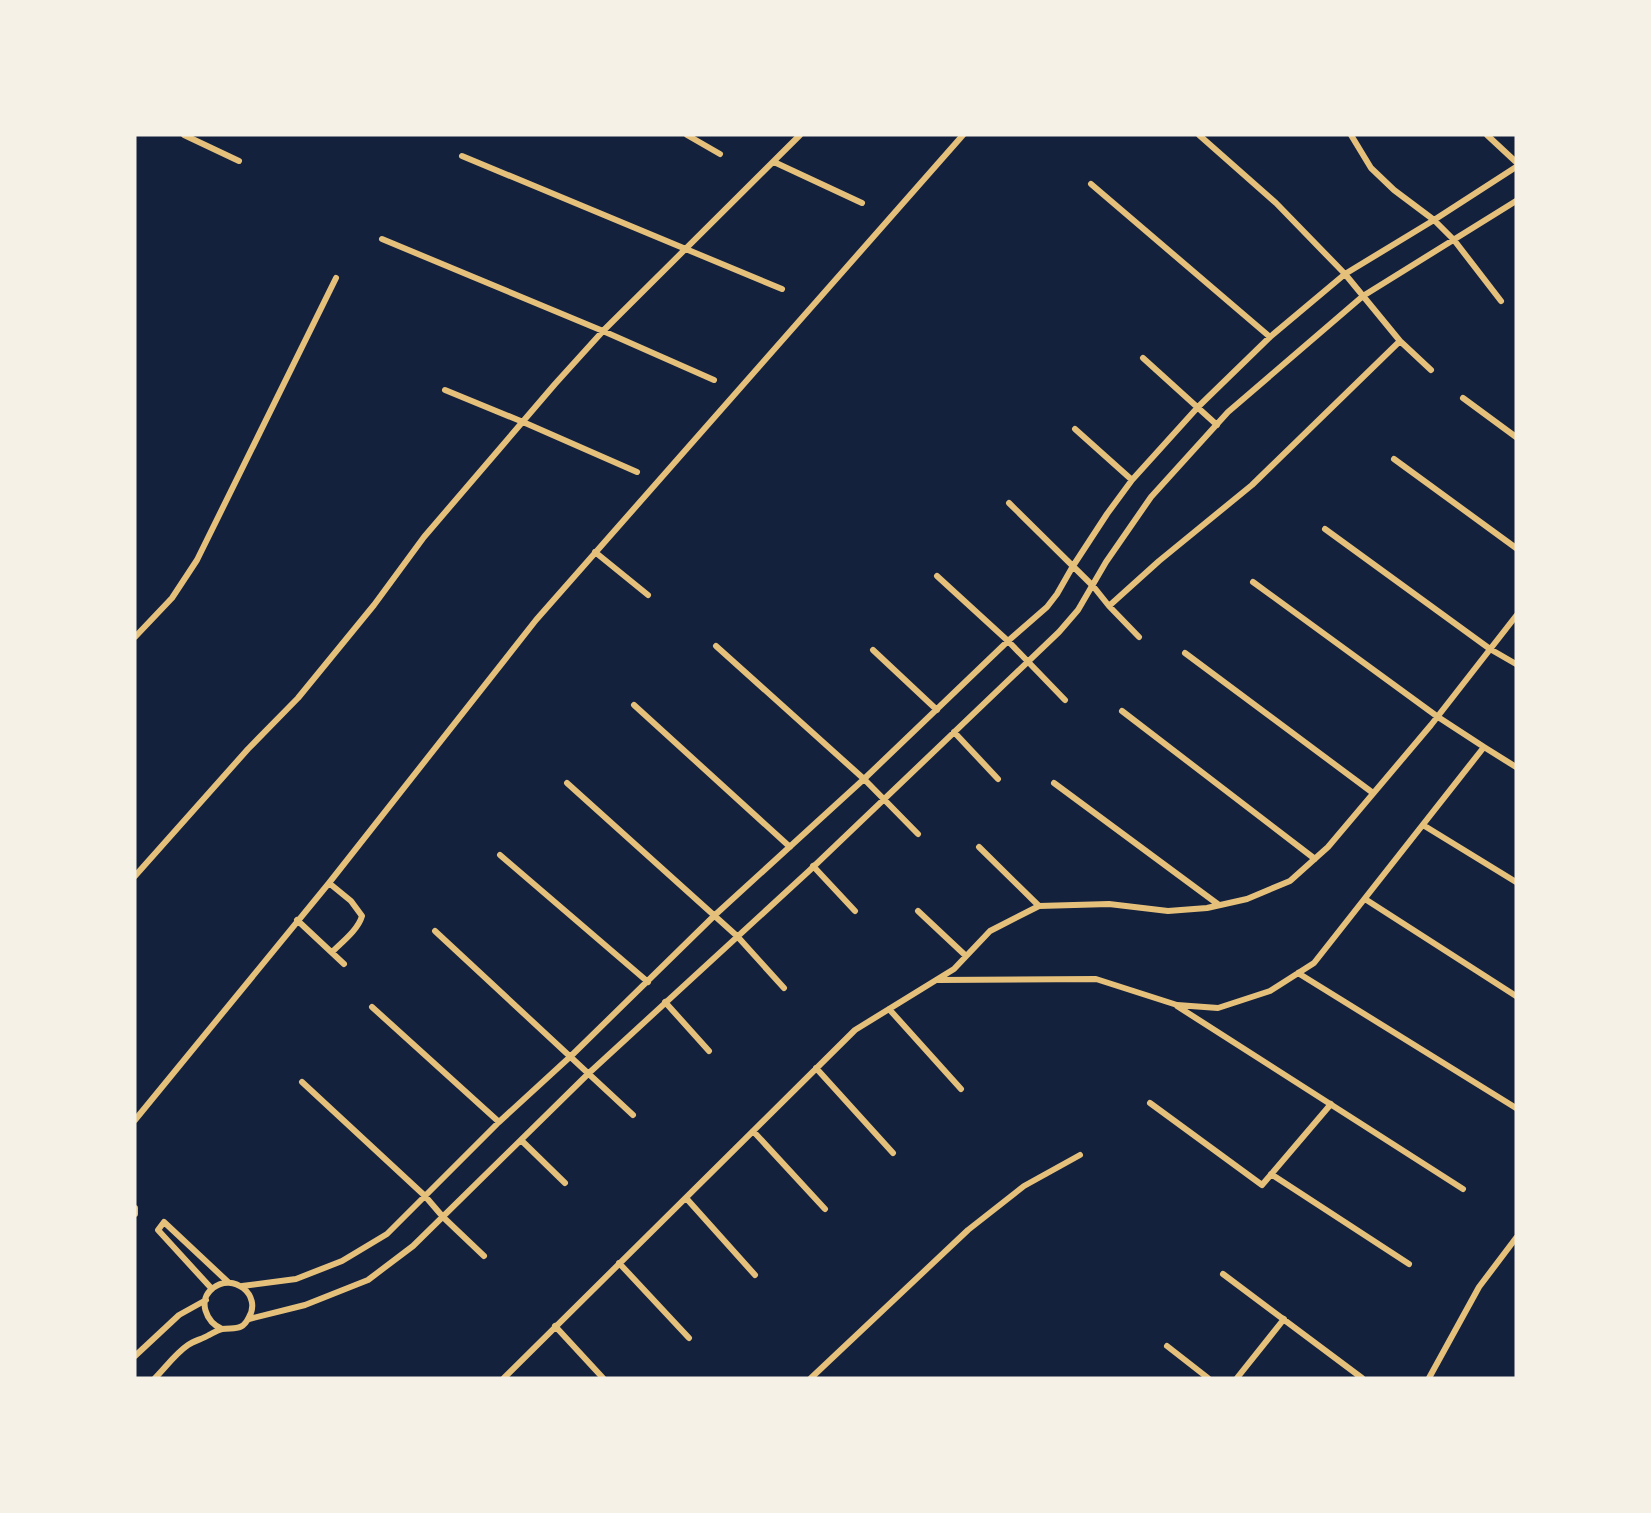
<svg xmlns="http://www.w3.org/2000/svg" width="1651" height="1513" font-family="Quicksand,sans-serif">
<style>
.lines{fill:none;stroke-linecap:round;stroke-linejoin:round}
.minor{stroke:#e5c07b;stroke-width:6}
</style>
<rect width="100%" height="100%" fill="#14213d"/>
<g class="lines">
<path class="minor" d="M184,135L239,161
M687,135L720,154
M1199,135L1276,203L1345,274L1400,341L1431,370
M1351,135L1371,168L1394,190L1434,220L1454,240L1501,301
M1487,135L1516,162
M462,156L782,289
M774,162L862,203
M1091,184L1270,337
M382,239L603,331L714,380
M1143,358L1217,425
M445,390L523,422L637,472
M1463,398L1516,437
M1075,429L1132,480
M1394,459L1516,548
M1009,503L1093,586L1109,606L1159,561L1252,485L1400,341
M1325,529L1490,649L1516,664
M595,552L648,595
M937,576L1008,641L1065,700
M1109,606L1139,637
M135,637L172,598L197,560L336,278
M716,646L864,779L918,834
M873,650L937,710
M1185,653L1373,793
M634,705L790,847
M1122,711L1315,859
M954,732L998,779
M1484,747L1516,767
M567,783L737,936L784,988
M1054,783L1219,905
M1423,825L1516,882
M979,847L1039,906
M500,855L648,982
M813,866L855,911
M135,876L248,749L298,698L374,605L424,537L555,384L603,331L800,135
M329,883L351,901L362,916C358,930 342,942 332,952
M1365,899L1516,996
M918,911L966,956
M297,920L344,964
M435,931L633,1115
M1298,973L1516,1108
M937,980L1096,979L1177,1005L1218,1008L1270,991L1314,963L1484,747L1438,717L1253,582
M665,1002L709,1051
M1177,1006L1463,1189
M372,1007L499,1122
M889,1009L961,1089
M816,1068L893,1153
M302,1082L425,1196L443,1217L484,1256
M1150,1103L1262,1185L1331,1104
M135,1120L329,883L536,620L963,135
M753,1131L825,1209
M522,1141L565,1183
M1271,1174L1409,1264
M686,1198L755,1275
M135,1208V1214
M619,1263L689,1338
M1223,1274L1362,1378
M242,1286L296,1279L342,1261L387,1234L499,1122L571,1056L715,915L864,779L1008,641L1047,607L1057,594L1073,566L1107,514L1132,480L1198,407L1270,337L1345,274L1434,220L1516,167
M212,1289L158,1230L164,1222L228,1282
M249,1319L305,1305L368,1280L413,1246L589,1073L810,870L1059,632L1078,610L1106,562L1151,497L1228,412L1363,296L1516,201
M555,1326L603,1378
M1167,1346L1208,1378
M135,1356L179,1315L206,1300
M155,1378C165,1368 176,1353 188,1345C194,1341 202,1339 209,1335C213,1333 218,1330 222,1329C234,1327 242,1332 249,1317C262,1295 233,1272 213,1288C197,1300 206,1322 222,1329
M504,1378L855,1030L954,969L990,931L1039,906L1109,904L1168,911L1207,908L1247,899L1290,881L1328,847L1431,725L1516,616
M811,1378L968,1230L1024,1186L1080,1155
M1237,1378L1284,1319
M1429,1378L1479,1287L1516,1238"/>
</g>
<rect width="1651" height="1513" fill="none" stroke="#f6f1e7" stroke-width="273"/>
</svg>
